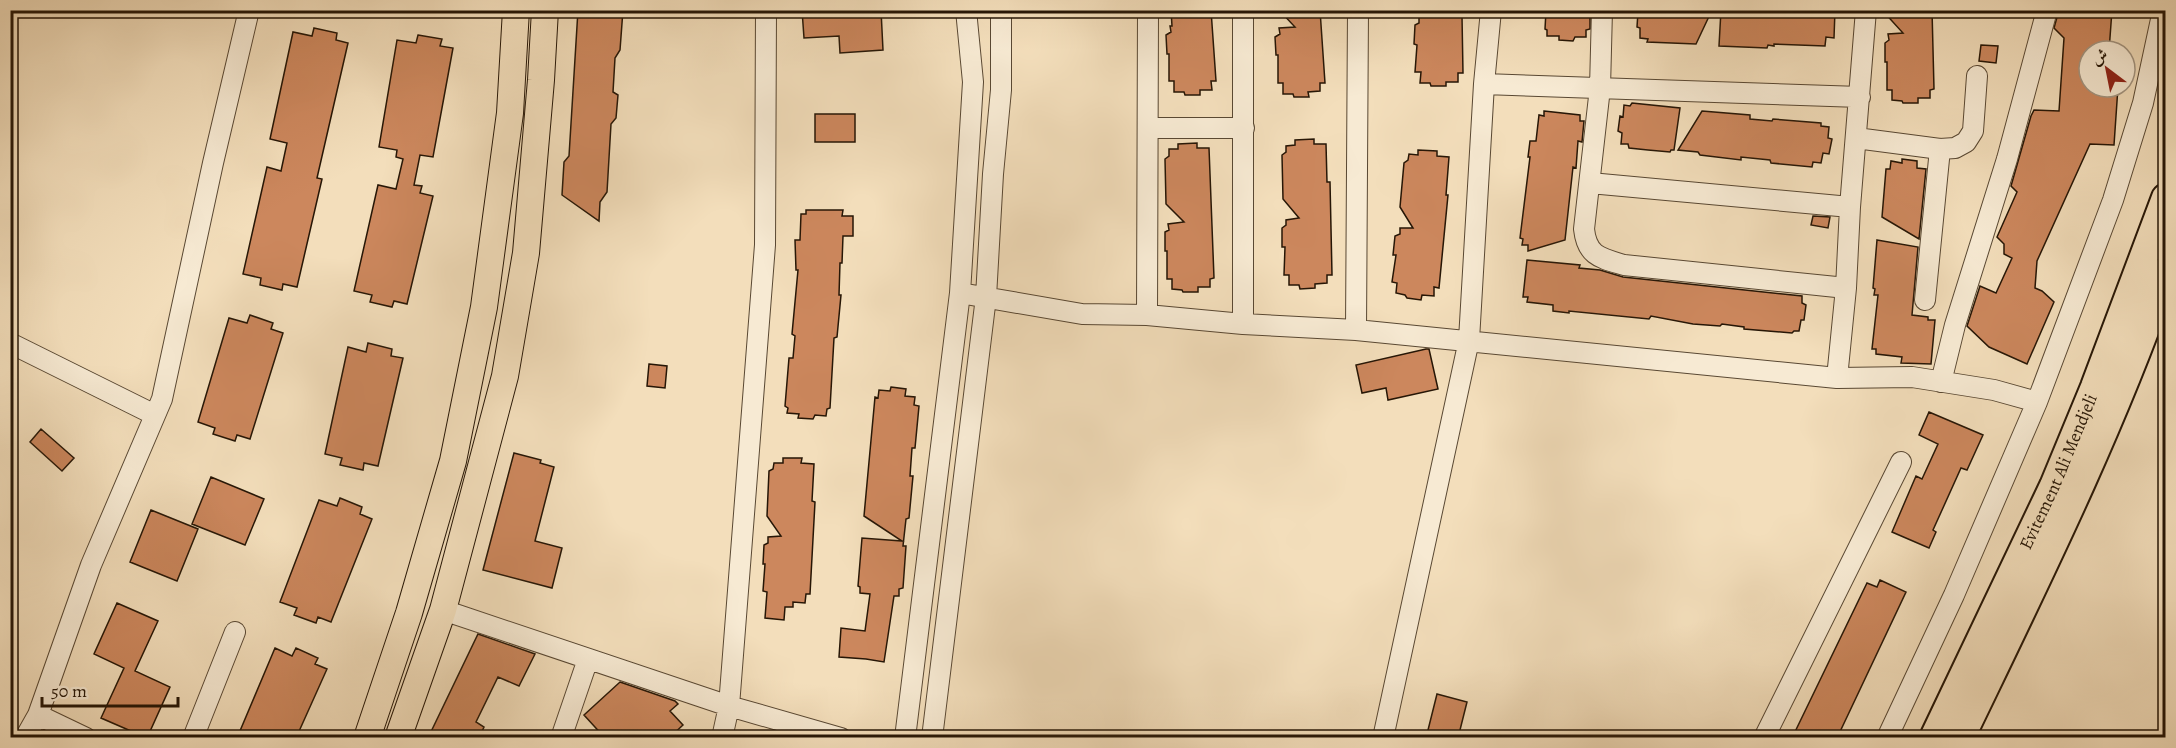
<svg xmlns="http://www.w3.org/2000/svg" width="2176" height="748" font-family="Alegreya,Amiri,serif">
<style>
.building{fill:#cc875d;stroke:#261606;stroke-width:1.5}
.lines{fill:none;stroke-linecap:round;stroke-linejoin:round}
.minor-casing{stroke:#594833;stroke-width:22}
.major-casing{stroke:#261606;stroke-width:28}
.highway-casing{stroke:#261606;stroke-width:32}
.minor{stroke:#f7ead3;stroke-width:20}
.major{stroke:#f3debb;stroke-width:26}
.highway{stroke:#f3debb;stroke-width:28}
.labels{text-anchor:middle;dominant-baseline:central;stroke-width:4.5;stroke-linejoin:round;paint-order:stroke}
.street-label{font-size:18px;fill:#261606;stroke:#f7ead3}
</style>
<rect width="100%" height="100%" fill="#f3debb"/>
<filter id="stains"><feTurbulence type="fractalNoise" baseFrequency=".00333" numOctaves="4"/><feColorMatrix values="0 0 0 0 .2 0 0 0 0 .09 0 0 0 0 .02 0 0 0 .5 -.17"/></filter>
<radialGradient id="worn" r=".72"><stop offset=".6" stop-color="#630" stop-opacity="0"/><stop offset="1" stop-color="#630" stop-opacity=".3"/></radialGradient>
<path class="building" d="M578,10H623L620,50L615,58L613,92L618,95L616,118L611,124L607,192L600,202L599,221L562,195L564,162L569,156Z
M802,10H881L883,50L840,53L839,36L804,38Z
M1171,10H1211L1216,81H1211L1212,90H1200V95H1185L1184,92H1174V81H1169V54H1167L1166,35L1171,32L1170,26H1172Z
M1279,10H1320L1325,83H1320V91L1308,92L1309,97H1294L1293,94H1283V83H1278V55H1276L1275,37L1280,34L1279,28L1295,27Z
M1429,10H1451V16H1462L1463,73H1458V82H1446V86H1431L1430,83H1420L1421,72H1415L1417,45L1414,44L1415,25L1419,23V17L1430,16Z
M1590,10V29L1586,30V37H1575L1573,41L1559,40V36H1547V30L1545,29L1546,11Z
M1645,10H1712L1696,44L1647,42L1648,39L1640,38V28L1637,27L1638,12H1645Z
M1721,10H1835L1834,38L1826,37L1825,46L1774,44V46L1768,45L1767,48L1719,46Z
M1882,10H1932L1934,89L1930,90V98H1918V103H1903L1902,101L1892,100V90H1887V62H1885V43L1889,40L1888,34L1903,33Z
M2059,10H2112L2109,51H2089V87H2118L2114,145L2090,144L2037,261L2035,288L2042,291L2054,302L2027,364L1989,347L1967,326L1980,286L1996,293L2012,258L2004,254V244L1997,237L2017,192L2011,186L2031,116L2034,110L2059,111L2064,38L2054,28Z
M314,28L337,33L336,40L348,43L317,178L322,179L297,287L283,284L282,290L260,285L261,278L243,274L267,167L281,171L287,143L270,139L293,32L312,36Z
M418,35L442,39L440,46L453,48L433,157L420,155L414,185L422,186L420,193L433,196L407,304L394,301L392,307L370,302L372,295L354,291L378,185L396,189L403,159L396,157L397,150L379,147L397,40L416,43Z
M1981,45L1998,46L1996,63L1979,61Z
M1632,103L1680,108L1674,150H1671L1670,152L1648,150L1629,148L1628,144H1621L1622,133L1618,131L1620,116L1623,117L1624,105L1630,106Z
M1544,111L1580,115V121H1584L1582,142L1578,141L1576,168L1573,167L1565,240L1528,251V245H1522L1523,239L1520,238L1530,157H1528L1530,141H1536L1539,115L1544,116Z
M1702,111L1750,115V119L1772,121L1773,119L1821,123V126L1829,127L1828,138L1832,139L1829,154L1823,153L1821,163L1813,162L1812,167L1771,163L1770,160L1741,157V160L1700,155L1698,152L1678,150Z
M815,114H855V142H815Z
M1314,139V144H1326L1327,182H1330L1332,275H1327V283L1315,284V288L1300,289L1299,285H1289V275H1284L1285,247H1282V228L1286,225V220L1299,218L1283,199L1282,155L1286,152V146L1295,145V140Z
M1197,143V148H1209L1214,278L1210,279V287H1198V292H1183L1182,290L1172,289V279H1167V251H1165V232L1169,230L1168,224L1184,222L1166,204L1165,159L1169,156V149H1178V144Z
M1418,150L1437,151V156L1449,157L1446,195H1448L1439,288L1434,287V296L1422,295L1421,300L1407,298L1405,295L1396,293L1397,283L1392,282L1396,255H1393L1395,236L1400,234V228H1413L1400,207L1404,163L1408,160L1409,154L1418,155Z
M1902,159L1917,161V168L1926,169L1919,239L1882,217L1886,169H1890L1891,161L1902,163Z
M806,210H843L842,216H853V236H843L842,263H840L839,295H841L837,337L834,338L830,408L827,409L826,416L815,415L813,419L798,418L799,414L787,413L788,408L785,406L789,358H793L795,336L792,334L798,270H796L795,240H800L801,214H806Z
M1813,216L1830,217L1828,228L1811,225Z
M1877,240L1918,247L1912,315L1928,317V320H1935L1931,364L1901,363L1902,357L1876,354V349H1872L1878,295H1874L1875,289L1873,288Z
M1527,260L1580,265L1579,268L1600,270L1623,277L1802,296V303L1806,305L1804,320H1801L1799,331H1794L1792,333L1744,329V327L1722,324L1720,326L1693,324L1651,316L1649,319L1569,311V313L1553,311V305L1527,302L1528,297H1523Z
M250,315L273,323L271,329L283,333L250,439L237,435L235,441L213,434L215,428L198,422L229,318L247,323Z
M368,343L392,349L391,356L403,358L378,466L364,463L363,470L340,465L342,458L325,454L348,347L366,352Z
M1426,349H1429L1438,389L1388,400L1386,388L1362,393L1356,365Z
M649,364L667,366L665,388L647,386Z
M891,387L906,389L905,396L915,397L914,405L919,406L915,448H912L910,476H913L909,518L906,519L903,546H906L903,588L899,589V596H894L884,662L866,659L839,657L841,628L865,631L870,594L860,593V587L858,586L862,538L902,541L864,516L875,397L878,398L879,390L890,391Z
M1929,412L1983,435L1967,470L1961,468L1933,530L1936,532L1929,548L1892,532L1916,476L1922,479L1938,444L1919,435Z
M41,429L74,458L62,471L30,442Z
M514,453L541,460L540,463L554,467L535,541L562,548L552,588L483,570Z
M783,458H802L801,463L814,464L812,501L815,502L810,594H806L805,603L793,602V607H785L784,620L765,618L767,592L763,591L765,564H763L764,545L768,543V537L781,536L767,516L769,471L773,469L774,463H783Z
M211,477L264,499L245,545L192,524Z
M340,498L362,507L360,514L372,519L331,622L318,617L316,623L294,615L297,608L280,602L319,500L337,506Z
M151,510L198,529L177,581L130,562Z
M1880,580L1906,592L1837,738H1792L1867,583L1877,587Z
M117,603L158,621L135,671L170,687L147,738L101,718L124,668L94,654Z
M478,634L535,654L519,686L498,677L476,722L484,727L479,738H428Z
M275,648L292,656L296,648L318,658L315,664L327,669L296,738H237Z
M620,682L675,701L678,704L670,711L683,725L669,738H605L584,715Z
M1437,694L1467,702L1458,738H1426Z"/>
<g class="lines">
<g class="minor-casing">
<path id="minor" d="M1243,10V324
M1602,10L1600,88L1584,229C1587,256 1600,258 1624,265L1846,288
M1484,84L1860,97
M1148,128H1244
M1856,138L1940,149L1955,148L1966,142L1973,131L1977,76
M1590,183L1850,207
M960,293L1082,314L1147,315L1243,324L1356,330L1837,378L1912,377L1994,390L2037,402
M1925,300L1940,149
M1147,315L1148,10
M1356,330L1358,10
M10,343L155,415
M1837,378L1846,288L1850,207L1866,10
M1941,382L1955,325L2007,159L2047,10
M443,610L729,706L841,738
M38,715L86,738
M25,738L38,715L91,565L162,399L213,163L249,10
M193,738L235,632
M561,738L588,659
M722,738L729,706L765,245L766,10
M905,738L960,293L973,82L966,10
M932,738L986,297L993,174L1001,90V10
M1383,738L1469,340L1484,84L1491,10
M1764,738L1901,462
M1887,738L1954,595L2037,402L2113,200L2143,103L2163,10"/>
</g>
<g class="major-casing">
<path id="major" d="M367,738L409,613L453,461L484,307L510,113L516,10
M398,738L443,610L505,376L526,253L541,80L545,10"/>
</g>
<g class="highway-casing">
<g id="highway">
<path id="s1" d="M1934,738L2054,486L2095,387L2166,198"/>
<path d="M1960,738C2034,584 2110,432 2166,271"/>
</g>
</g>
<use href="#minor" class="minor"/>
<use href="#major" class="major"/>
<use href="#highway" class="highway"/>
</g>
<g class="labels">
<g class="street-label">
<text stroke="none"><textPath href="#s1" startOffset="294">Evitement Ali Mendjeli</textPath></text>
</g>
</g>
<rect width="2176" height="748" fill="none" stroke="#f3debb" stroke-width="36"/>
<rect x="12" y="12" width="2152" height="724" fill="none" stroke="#261606" stroke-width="3"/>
<rect x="18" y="18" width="2140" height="712" fill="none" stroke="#261606" stroke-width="1.5"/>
<g transform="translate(2107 69) rotate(328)"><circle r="28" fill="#f7ead3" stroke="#a39581" stroke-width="1.5"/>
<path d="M0-4.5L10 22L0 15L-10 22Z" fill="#8f2418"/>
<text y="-9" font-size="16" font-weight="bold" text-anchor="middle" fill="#261606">ش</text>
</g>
<path d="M42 697v9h136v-9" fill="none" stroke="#261606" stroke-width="3"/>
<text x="51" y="697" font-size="18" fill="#261606" stroke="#f7ead3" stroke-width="4.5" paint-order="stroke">50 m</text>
<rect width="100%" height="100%" filter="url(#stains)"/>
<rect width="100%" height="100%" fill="url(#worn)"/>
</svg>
